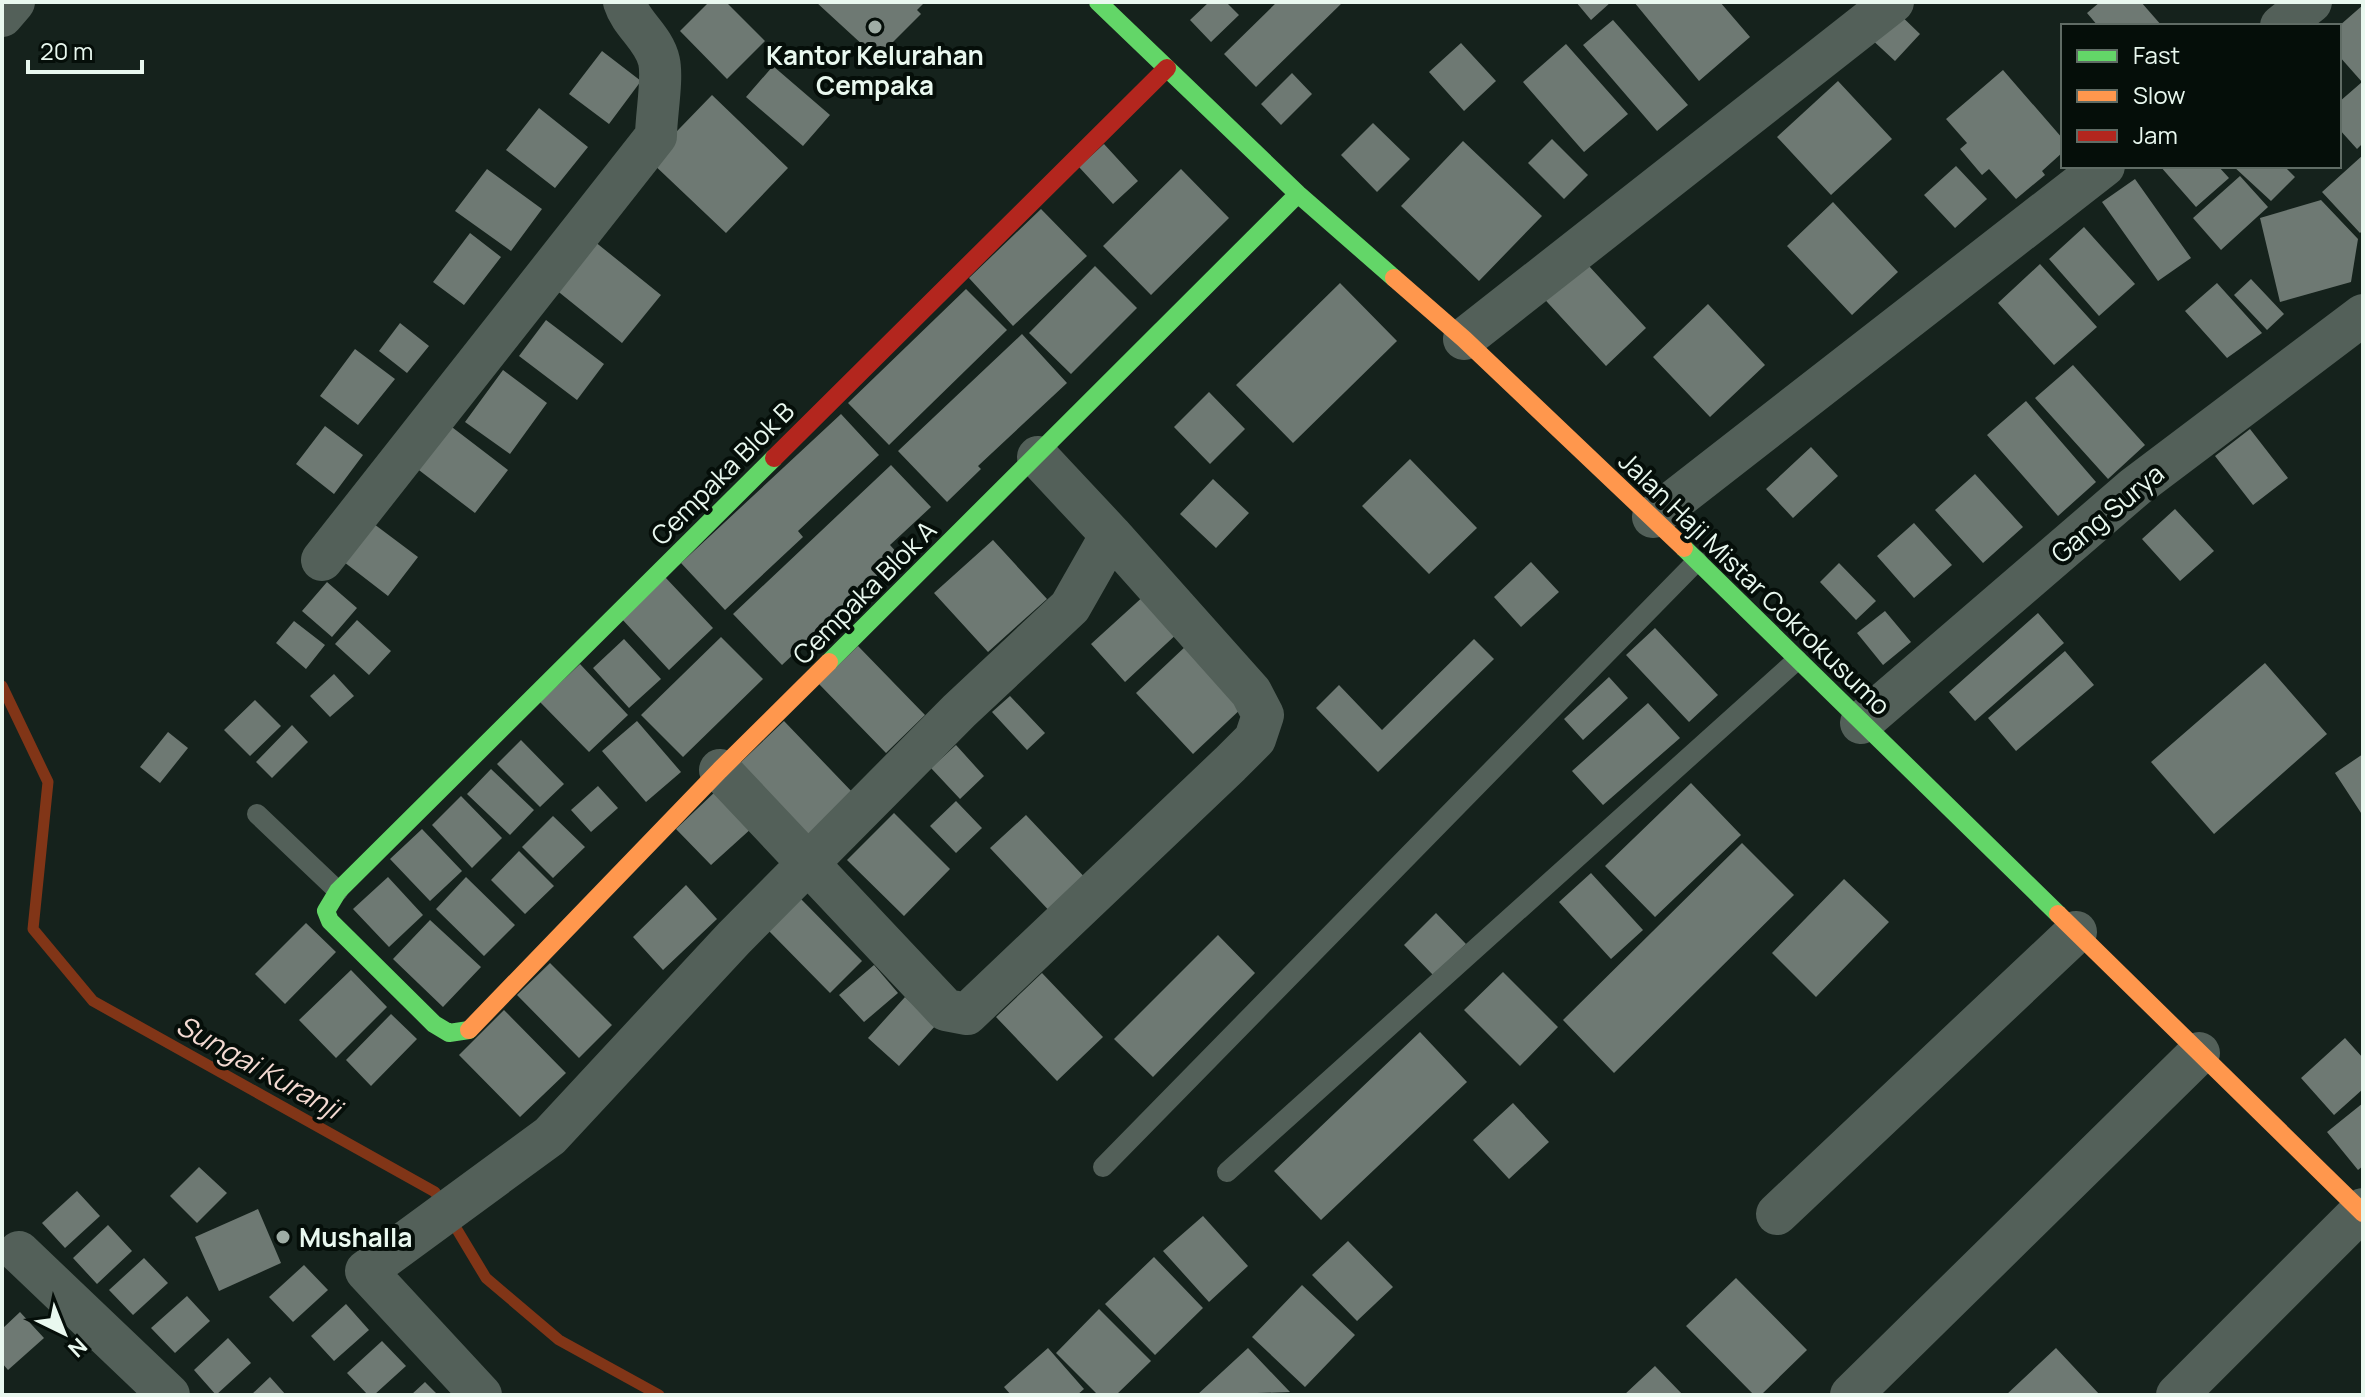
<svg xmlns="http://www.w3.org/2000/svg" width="2365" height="1397" font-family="Manrope,sans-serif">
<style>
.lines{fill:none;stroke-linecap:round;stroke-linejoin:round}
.stream{stroke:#813517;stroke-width:11}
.building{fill:#6e7973}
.lane{stroke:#536059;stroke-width:20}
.street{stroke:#536059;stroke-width:42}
.fast{stroke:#63d668;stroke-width:18}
.slow{stroke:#ff974d;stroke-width:18}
.jam{stroke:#b3261e;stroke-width:18}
.poi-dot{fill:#9fada5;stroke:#050e09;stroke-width:3}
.labels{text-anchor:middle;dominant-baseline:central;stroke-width:8;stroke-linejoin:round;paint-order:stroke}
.poi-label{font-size:26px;font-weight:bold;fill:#e9f8ef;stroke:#050e09}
.street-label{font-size:26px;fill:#e9f8ef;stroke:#050e09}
.water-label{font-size:28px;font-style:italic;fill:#f4dad2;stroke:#050e09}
</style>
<rect width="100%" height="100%" fill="#15221c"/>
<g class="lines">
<path class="stream" d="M2,686L48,782L33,929L93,1001L435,1192L442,1204
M450,1218L486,1278L559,1340L659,1395"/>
</g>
<path class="building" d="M709,2H726L765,41L727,79L680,31Z
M816,2H925L917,10L921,14L877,58Z
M1209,2H1226L1239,15L1211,42L1190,20Z
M1277,2H1343L1256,87L1224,54Z
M1576,2H1611L1591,20Z
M1634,2H1720L1750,37L1699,81Z
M2100,2H2141L2162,26H2098L2087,13Z
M2363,5V143L2357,149L2339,129V102L2362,82L2339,56V26Z
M1893,8L1920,34L1895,61L1868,36Z
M1613,20L1688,105L1657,131L1583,45Z
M1461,43L1496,81L1464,111L1429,72Z
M1566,44L1628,114L1584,152L1523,82Z
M602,51L641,81L609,124L569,94Z
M773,66L830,115L803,146L746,97Z
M2003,70L2063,139V152L2042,171L2045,175L2016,199L1989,169L1982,175L1960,149L1967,143L1946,119Z
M1292,73L1312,94L1281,125L1261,104Z
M1838,81L1892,139L1831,195L1777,137Z
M712,95L788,168L726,233L649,160Z
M539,108L588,147L555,188L506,150Z
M1373,123L1410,159L1377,192L1341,155Z
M1552,139L1588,175L1564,199L1528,163Z
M1463,141L1542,216L1479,281L1401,206Z
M1104,144L1138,181L1113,204L1079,167Z
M2363,155V230L2360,233L2322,192Z
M1956,166L1987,199L1955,228L1924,195Z
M2160,166H2218L2229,178L2196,207Z
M2233,166H2284L2295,177L2271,201Z
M487,169L542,209L511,251L455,211Z
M1181,169L1229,218L1151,295L1103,246Z
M2240,176L2268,207L2221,250L2193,218Z
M2135,179L2191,258L2158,281L2102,202Z
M2321,200L2358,239L2351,282L2280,302L2260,218Z
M1833,202L1898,272L1852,315L1787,246Z
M1041,209L1087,256L1013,326L969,278Z
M2084,227L2135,284L2099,316L2049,259Z
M470,233L501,257L464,305L433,282Z
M594,241L661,295L622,343L555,289Z
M1577,253L1646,328L1606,366L1537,291Z
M2040,264L2097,327L2054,365L1998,303Z
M1095,266L1137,308L1071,374L1029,333Z
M2251,279L2284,314L2267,330L2234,295Z
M1340,283L1397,341L1293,443L1236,385Z
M2217,283L2262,333L2227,358L2185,311Z
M966,289L1007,330L889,445L848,403Z
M1708,304L1765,365L1710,417L1653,357Z
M546,320L604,364L577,400L519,356Z
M400,323L429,346L407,373L379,351Z
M1022,334L1067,383L978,466L981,469L947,502L898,451Z
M355,349L395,379L358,425L320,396Z
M2073,365L2145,445L2108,479L2035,398Z
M503,370L547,403L510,454L465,422Z
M1209,392L1245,429L1210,464L1174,427Z
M2026,401L2096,482L2058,516L1987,435Z
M841,414L879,455L798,531L803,537L725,610L681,563Z
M444,421L508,470L475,513L411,464Z
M325,426L363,455L334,494L296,464Z
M2250,429L2288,478L2253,505L2215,456Z
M1811,447L1838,476L1793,518L1766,489Z
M1410,459L1477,528L1429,574L1362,506Z
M891,465L931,507L890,545L899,555L782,665L733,614Z
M1975,474L2023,527L1983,563L1935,510Z
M1213,479L1249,513L1216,548L1180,514Z
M2175,509L2214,551L2180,581L2142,539Z
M1914,523L1952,565L1914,598L1877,556Z
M374,524L418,557L388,596L344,562Z
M993,540L1047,599L988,652L934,593Z
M1531,562L1559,592L1521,627L1494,597Z
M1839,563L1876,601L1856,620L1820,582Z
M665,577L713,628L669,670L621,618Z
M327,582L357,608L332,637L302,611Z
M1146,594L1180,631L1125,682L1091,644Z
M1885,611L1911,642L1883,665L1857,633Z
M2038,613L2064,643L1975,721L1949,692Z
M357,620L391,651L369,675L335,644Z
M294,621L325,645L306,669L276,643Z
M1655,628L1718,695L1689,722L1626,655Z
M721,637L763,679L683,757L641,715Z
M624,639L661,679L629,708L593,668Z
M1474,639L1494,659L1378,772L1316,708L1339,685L1382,730Z
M1187,645L1244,706L1193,754L1136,693Z
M858,646L925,715L886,753L819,684Z
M2065,651L2094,685L2016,751L1988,718Z
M2265,663L2327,734L2214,834L2151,762Z
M580,664L628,715L589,752L540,702Z
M334,674L354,696L330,717L310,696Z
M1609,677L1628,698L1583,740L1564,719Z
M1010,696L1045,733L1027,750L992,712Z
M255,700L281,726L250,756L224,730Z
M1648,703L1680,738L1603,805L1572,771Z
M637,721L681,772L646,802L602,751Z
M784,721L855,795L808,840L737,766Z
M292,725L308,742L272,778L256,762Z
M168,732L188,748L160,783L140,767Z
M521,740L564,784L540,807L497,764Z
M956,745L984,776L960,799L931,768Z
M2363,754V816L2335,773Z
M491,769L534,810L510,835L467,794Z
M1691,783L1741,835L1655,917L1605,866Z
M598,786L618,808L591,832L571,810Z
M718,789L753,827L711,865L676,829Z
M461,796L502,838L472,868L432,825Z
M956,801L982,828L956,853L930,826Z
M894,813L950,869L904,916L847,860Z
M1026,815L1091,884L1056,918L990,848Z
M553,816L585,847L553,878L522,847Z
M422,829L462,871L430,901L390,859Z
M1742,843L1794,895L1614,1073L1563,1020Z
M519,851L554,886L525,914L491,880Z
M1591,873L1643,930L1611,959L1559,902Z
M388,877L423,915L389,947L353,909Z
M466,877L515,925L484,956L436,909Z
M1844,879L1889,922L1816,997L1772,953Z
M686,885L717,919L663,970L633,937Z
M799,897L862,961L830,993L767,929Z
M1436,913L1466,944L1433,975L1404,945Z
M430,920L481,967L443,1007L393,959Z
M306,923L336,952L285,1004L255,974Z
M1218,935L1255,973L1153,1077L1114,1039Z
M550,963L612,1025L579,1058L517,995Z
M874,965L898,993L864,1022L839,995Z
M351,970L387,1007L336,1058L299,1020Z
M1503,972L1558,1027L1520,1066L1464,1010Z
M1042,973L1103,1037L1057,1081L996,1017Z
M905,997L936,1025L899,1066L868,1038Z
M504,1010L566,1073L520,1117L459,1055Z
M391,1014L417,1039L371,1086L346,1060Z
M1420,1032L1467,1082L1321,1220L1274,1171Z
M2345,1038L2363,1058V1089L2334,1115L2301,1078Z
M1513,1103L1549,1142L1509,1179L1473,1140Z
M2363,1103V1166L2358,1170L2327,1132Z
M199,1167L227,1193L197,1223L170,1196Z
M77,1191L100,1216L65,1248L42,1223Z
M258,1209L281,1263L219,1291L195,1237Z
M1203,1216L1248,1266L1209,1302L1163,1251Z
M108,1225L132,1251L97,1284L73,1258Z
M1348,1241L1393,1287L1357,1321L1312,1275Z
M1154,1257L1203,1308L1155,1355L1105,1304Z
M144,1258L168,1283L133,1315L109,1290Z
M304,1265L328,1290L293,1322L269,1297Z
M1736,1278L1807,1350L1761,1395H1754L1686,1326Z
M1302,1285L1355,1335L1305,1387L1252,1337Z
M187,1296L210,1321L175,1353L151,1328Z
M346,1304L369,1330L334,1361L311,1336Z
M1099,1309L1151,1361L1116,1395H1098L1056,1353Z
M20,1312L44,1338L8,1370L2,1363V1329Z
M228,1338L251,1363L216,1395L194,1370Z
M382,1341L406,1366L374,1395H368L347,1373Z
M1048,1348L1084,1389L1077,1395H1011L1004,1387Z
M1248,1348L1290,1392L1197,1395Z
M2056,1348L2100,1395H2006Z
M1655,1366L1683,1395H1624Z
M270,1377L286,1395H251Z
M425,1382L438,1395H411Z"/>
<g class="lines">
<path class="lane" d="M257,814L338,891
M1103,1167L1697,561
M1227,1172L1797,660"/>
<path class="street" d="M2,16L14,2
M2281,26L2311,2
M1464,339L1893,2
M1653,517L2104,166
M322,560L656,136C656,116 663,79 659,61C654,38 631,24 624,2
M1861,723L2135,487L2363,315
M720,770L946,1010L967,1014L1230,764L1255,739L1263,715L1251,692L1111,535
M1777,1214L2076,932
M19,1252L169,1395
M481,1395L366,1271L550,1136L734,938L959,711L1070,607L1111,535L1038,457
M1851,1395L2199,1053
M2177,1395L2363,1209"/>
<path class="fast" d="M1098,2L1298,194L1394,278
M1684,548L2058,914
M829,662L1298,194
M469,1030L449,1033L434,1024L330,921L326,911L338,891L774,458"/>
<path class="slow" d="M1394,278L1464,339L1684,548
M2058,914L2363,1213
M469,1030L720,770L829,662"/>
<path class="jam" d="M774,458L1167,68"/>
</g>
<g class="poi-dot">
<circle cx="875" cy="27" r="8"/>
<circle cx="283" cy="1237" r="8"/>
</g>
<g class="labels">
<g class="poi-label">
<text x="875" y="55">Kantor Kelurahan<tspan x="875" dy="30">Cempaka</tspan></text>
<text x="299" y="1237" text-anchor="start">Mushalla</text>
</g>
<g class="street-label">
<text transform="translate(722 473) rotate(-45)">Cempaka Blok B</text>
<text transform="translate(2107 513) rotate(-40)">Gang Surya</text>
<text transform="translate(1755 583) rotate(44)">Jalan Haji Mistar Cokrokusumo</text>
<text transform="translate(864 592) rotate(-45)">Cempaka Blok A</text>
</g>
<g class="water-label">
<text transform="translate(259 1066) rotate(29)">Sungai Kuranji</text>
</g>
</g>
<rect width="2365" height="1397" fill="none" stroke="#e9f8ef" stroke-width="8"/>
<rect x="2061" y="24" width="280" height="144" fill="#050e09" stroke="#606c65" stroke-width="2"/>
<rect x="2077" y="50" width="40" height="12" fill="#63d668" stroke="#606c65" stroke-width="2"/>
<text x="2133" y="64" font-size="24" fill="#e9f8ef">Fast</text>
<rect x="2077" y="90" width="40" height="12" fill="#ff974d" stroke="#606c65" stroke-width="2"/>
<text x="2133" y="104" font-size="24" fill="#e9f8ef">Slow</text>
<rect x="2077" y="130" width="40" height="12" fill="#b3261e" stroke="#606c65" stroke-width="2"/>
<text x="2133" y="144" font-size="24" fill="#e9f8ef">Jam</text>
<g transform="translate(64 1333) rotate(137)" stroke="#050e09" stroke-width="6" paint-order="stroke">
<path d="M0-6L14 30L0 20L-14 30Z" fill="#e9f8ef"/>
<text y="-12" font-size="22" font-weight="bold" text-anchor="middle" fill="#e9f8ef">N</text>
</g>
<path d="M28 60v12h114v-12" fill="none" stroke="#e9f8ef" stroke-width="4"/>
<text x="40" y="60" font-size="24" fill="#e9f8ef" stroke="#050e09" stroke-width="6" paint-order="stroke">20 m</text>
</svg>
